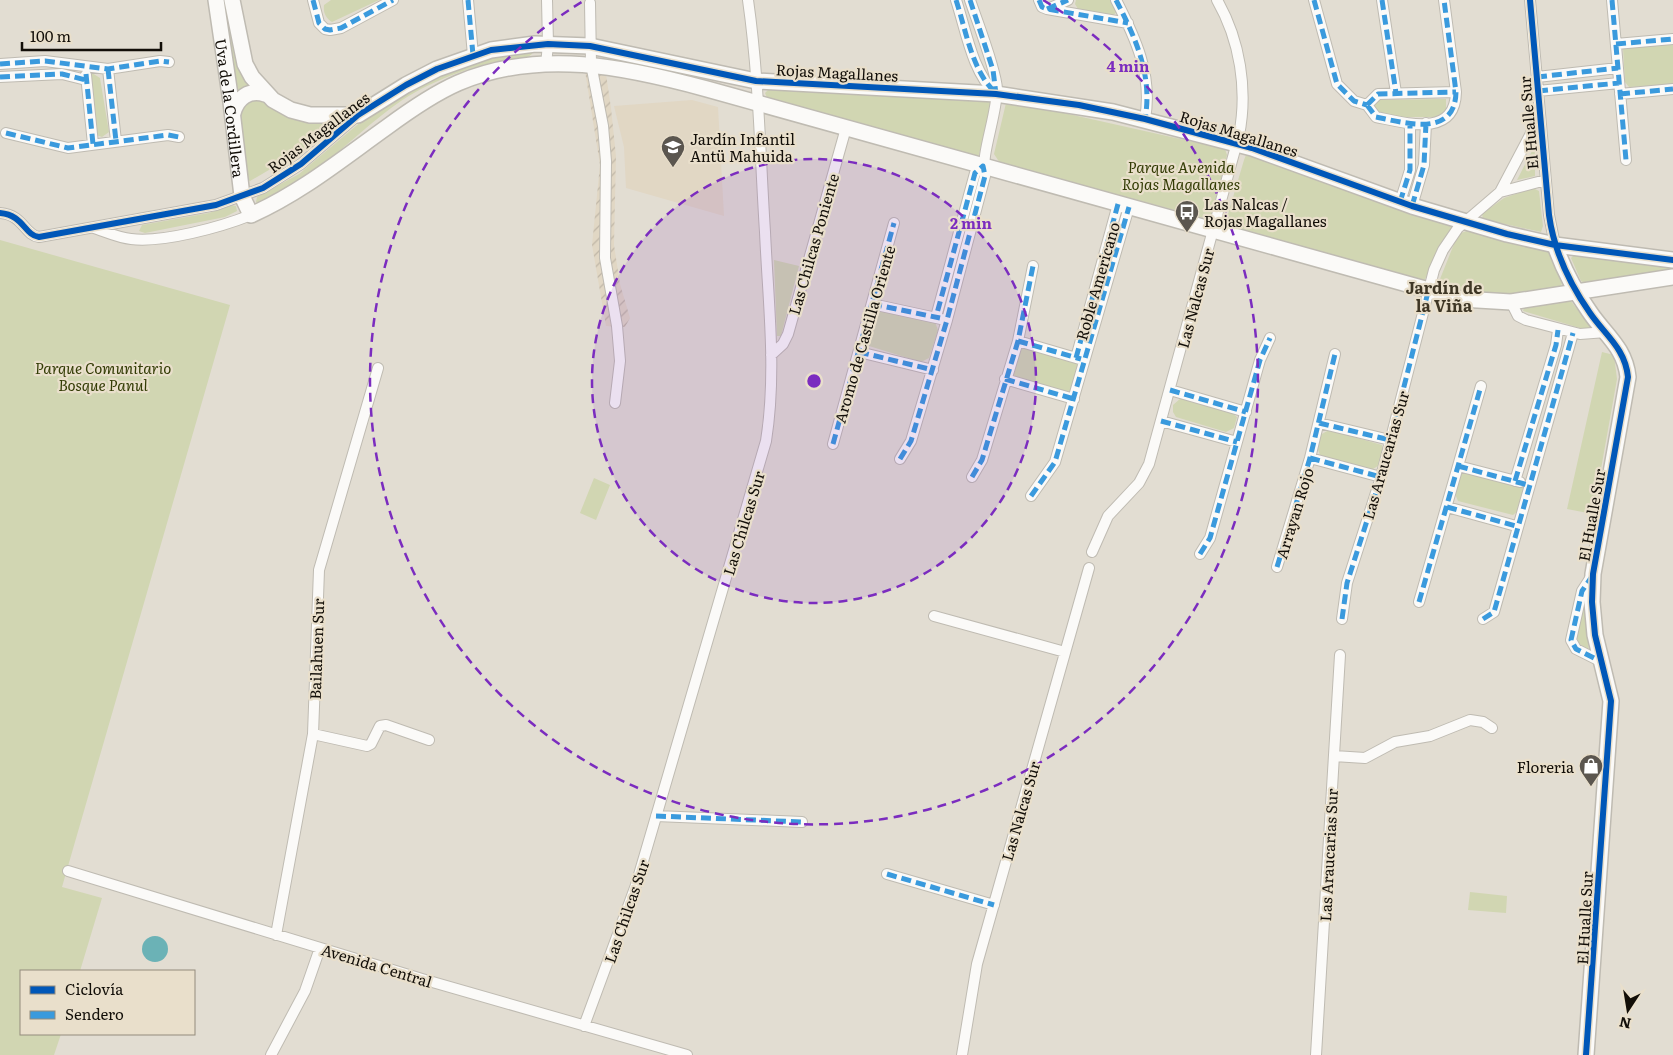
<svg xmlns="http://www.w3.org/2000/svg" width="1673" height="1055" font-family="Literata,serif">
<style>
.built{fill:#e1d7c4}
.industrial{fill:url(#industrial-furrows)}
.green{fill:#d1d6b2}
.water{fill:#6bb2b6}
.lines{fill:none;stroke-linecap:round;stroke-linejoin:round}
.street-casing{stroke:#bfbbb2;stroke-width:12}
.secondary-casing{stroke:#bfbbb2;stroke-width:18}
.street{stroke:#fbfaf8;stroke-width:10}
.secondary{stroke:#fbfaf8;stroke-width:15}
.quiet{stroke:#3a9add;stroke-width:5;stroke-dasharray:10 5;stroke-linecap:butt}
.cycleway-casing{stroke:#e9dfcb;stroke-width:9}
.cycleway{stroke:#0057b8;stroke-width:6}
.ring{fill:none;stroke:#7b2cbf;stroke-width:2.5;stroke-dasharray:9 6}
.labels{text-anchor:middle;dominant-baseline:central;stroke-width:4.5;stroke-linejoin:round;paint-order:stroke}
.street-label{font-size:15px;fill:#120e08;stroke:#e9dfcb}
.poi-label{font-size:15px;fill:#120e08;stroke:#e9dfcb;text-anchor:start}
.park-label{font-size:15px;font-style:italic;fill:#333c05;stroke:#e9dfcb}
.neighbourhood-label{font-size:16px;font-weight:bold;fill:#3e3625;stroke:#e9dfcb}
.centre{fill:#7b2cbf;stroke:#e9dfcb;stroke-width:2.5}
.ring-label{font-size:15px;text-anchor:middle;font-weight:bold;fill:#7b2cbf;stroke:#e9dfcb;stroke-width:4.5;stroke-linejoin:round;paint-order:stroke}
</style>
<defs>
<pattern id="industrial-furrows" width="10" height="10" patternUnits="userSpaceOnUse" patternTransform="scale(1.25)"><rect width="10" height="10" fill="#e1d7c4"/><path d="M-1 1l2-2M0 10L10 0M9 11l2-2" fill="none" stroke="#c0b7a7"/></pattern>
</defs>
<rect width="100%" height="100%" fill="#e2ddd2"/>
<path class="built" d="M692,100L718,107L724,216L626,188L624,147L614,106Z"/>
<path class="industrial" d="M585,71L606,74L611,108L616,156L614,245L620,284L630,318L625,327L606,326L592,245L600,165Z"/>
<path class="green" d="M221,0H228L251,85L237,96Z
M331,0H379L332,22C326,18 323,13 324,5Z
M1076,0H1111L1117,12L1112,16L1078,9L1075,4Z
M1673,43V85L1629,87L1625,82L1623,48Z
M511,52H533C529,61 511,59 502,61C476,65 450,75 427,86C392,103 367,128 338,152C314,172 288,188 259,204L256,202L257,197L299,174L376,109L430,76Z
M92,73L100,78L109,132L102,137L96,135L90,74Z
M771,87L993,101L978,158L768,100L765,93Z
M258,96L332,122L308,147L250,181L246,179L241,118L244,104Z
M1446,99V110L1438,117H1399L1373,111V100Z
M1010,101L1225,149L1227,155L1211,216L1208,219L1000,163L994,154L1006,103Z
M1535,145V176L1517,180Z
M1252,153L1446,222L1452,227L1424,281H1418L1229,225L1226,221L1244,160L1246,155Z
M1533,188L1539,191L1543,226L1541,232L1483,219L1482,214L1504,198Z
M231,205L236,206L237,211L225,217L145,233L139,231L142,225L209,213Z
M1467,231L1552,250L1562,284L1559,288C1519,298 1480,298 1442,286L1440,279L1458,234Z
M0,240L230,305L62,887L102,898L80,971H21V1034H61L54,1055H0Z
M1575,254L1673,265V272L1585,283L1581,281L1571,258Z
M774,260L799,266L781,336H777Z
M1570,300L1592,328L1590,331L1523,311L1524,308Z
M876,309L935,322L938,330L929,358L921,362L869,346L866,341Z
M1022,346L1079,364L1072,391L1069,393L1013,377C1010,365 1013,354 1022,346Z
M1602,352L1614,355L1617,379L1593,514L1567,509Z
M1181,398L1231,412L1237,417L1234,428L1226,432L1176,417L1173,412V405Z
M1329,430L1382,445L1383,449L1378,466L1371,470L1320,455L1317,447L1320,435Z
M1461,472L1525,483L1518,511L1513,515L1458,501L1455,494Z
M594,478L610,485L596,520L580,513Z
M1584,601L1589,651C1567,640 1578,619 1584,601Z
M1470,892L1507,896L1506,913L1468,910Z"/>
<path class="water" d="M142 949a13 13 0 1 1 26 0a13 13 0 1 1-26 0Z"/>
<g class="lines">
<g class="street-casing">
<path id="street" d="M313,0L319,23L325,29L330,30L341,28L393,0
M468,0L473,55
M956,0C966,30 972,72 996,94
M1039,0L1042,7L1047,9L1128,23
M1116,0C1135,37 1153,75 1145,119
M1314,0L1337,84L1354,101L1367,105
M1382,0L1396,93
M1530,0L1549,215L1555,245
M1612,0L1626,160
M590,3L591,64L603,126L606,161L605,258L617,326L620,361L615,403
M1048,9L1068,0
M1616,44L1673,39
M0,64L45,61L108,69L160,61L169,62
M546,65L548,44L547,0
M108,69L116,141
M86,75L93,144
M0,77L62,74L86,80
M1537,77L1618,68
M1538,91L1619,83
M1620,94L1673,89
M1367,105L1376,117C1406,123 1455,138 1456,92L1444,0
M1367,105L1378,94L1456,92
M6,133L68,148L168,135L179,137
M1500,192L1546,180
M1400,202L1410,170V124
M1412,206L1424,165L1426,123
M0,213C24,215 24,235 39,237L216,205L263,188L301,164L358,115
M94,228C106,232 119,238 131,239C163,243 221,227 251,215
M1511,302L1518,316L1526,320L1580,334L1606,332
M872,304L941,319
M936,317L975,173L983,166
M1018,341L1083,360
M859,352L933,370
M771,355L783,344L788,334L846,128
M1076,358L1118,204
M1005,379L1074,399
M1170,390L1246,412
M1161,421L1237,442
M1319,423L1390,440
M833,444L894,223
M1310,458L1381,477
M900,459L911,441L947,320L985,176C980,156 997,115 997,89C996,69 977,21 970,0
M1458,466L1520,482
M972,477L982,460L1018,341L1033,266
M1515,481L1556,345L1558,330
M1031,496L1055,462L1129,207
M1447,507L1516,526
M1092,552L1108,516L1139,483L1149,464L1239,135C1248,90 1240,40 1217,0
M1200,554L1210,538L1260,360L1270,338
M1277,567L1310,458L1335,354
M1593,574L1582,591L1571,640L1576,649L1602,662
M1419,602L1481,386
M934,616L1065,652
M1342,619L1347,583L1381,477L1434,270L1443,250L1458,228L1500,192L1539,118
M1483,619L1494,612L1573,333
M313,734L367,746L371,744L380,726L386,725L429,740
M1334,756L1365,758L1395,742L1430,736L1470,720L1483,722L1492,728
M656,816L802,822
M68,871L422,979L687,1055
M887,874L994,905
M276,935L313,734L319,570L378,368
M584,1026L636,885L766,441C777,372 768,301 765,232C760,155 759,77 748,0
M271,1055L305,991L320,948
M962,1055L977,964L1089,568
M1316,1055L1340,655"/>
</g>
<g class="secondary-casing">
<g id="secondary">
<path id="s1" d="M216,0L231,102L242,196L251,215C302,192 342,159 387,127C410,110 433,94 458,83C540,48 626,67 707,89L1461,299L1511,302L1673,277"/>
<path d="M232,0L245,64L252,77L273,100L291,110L310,115H358L406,85L437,69L491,50L535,44L590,46L756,81L996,94L1113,112L1252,148L1412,206L1507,234L1555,245L1673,260"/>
<path d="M233,113C237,98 249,89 265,94"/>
<path d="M1555,245C1563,269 1575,291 1589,311C1604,334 1625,347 1628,377L1593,574L1592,602L1595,635L1611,701L1586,1055"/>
</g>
</g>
<use href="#street" class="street"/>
<use href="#secondary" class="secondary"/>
<path class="quiet" d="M313,0L319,23L325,29L330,30L341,28L393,0
M468,0L473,55
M956,0C966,30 972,72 996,93
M970,0L993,70L996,94
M1039,0L1042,7L1047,9L1128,23
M1116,0C1135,37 1153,75 1145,119
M1314,0L1337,84L1354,101L1367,105
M1382,0L1396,93
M1612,0L1626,160
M1047,9L1068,0
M1616,44L1673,39
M0,64L45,61L108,69L160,61L169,62
M108,69L116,141
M86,74L93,144
M0,77L62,74L86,80
M1537,77L1618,68
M1538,91L1619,83
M1620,94L1673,89
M1367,105L1376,117C1406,123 1455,138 1456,92L1444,0
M1367,105L1378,94L1456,92
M6,133L68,148L168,135L179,137
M1400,202L1410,170V124
M1412,206L1424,165L1426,123
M872,304L940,318
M1018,341L1081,359
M859,352L933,370
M1076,358L1118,204
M1005,379L1074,399
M1170,390L1246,412
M1161,421L1237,442
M1319,423L1390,440
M833,444L894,223
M1310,458L1381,477
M900,459L911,441L947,320L985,176L983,166L975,173L936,317
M1458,466L1528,485
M972,477L982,460L1018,341L1033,266
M1515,481L1556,345L1558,330
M1031,496L1055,462L1129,207
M1447,507L1516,526
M1200,554L1210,538L1260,360L1270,338
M1277,567L1310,458L1335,354
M1593,575L1582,591L1571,640L1576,649L1602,662
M1419,602L1481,386
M1342,619L1347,583L1381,477L1428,292
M1483,619L1494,612L1573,333
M656,816L802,822
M887,874L994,905"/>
<g class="cycleway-casing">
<path id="cycleway" d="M1530,0L1549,215C1554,251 1569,283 1590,313C1605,335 1625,348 1628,377L1593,574L1592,602L1595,635L1611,701L1586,1055
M0,213C24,215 24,235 39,237L216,205L263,188L301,164L358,115L406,85L437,69L491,50L548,44L590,46L756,81L996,94L1079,105L1145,119L1252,148L1412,206L1507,234L1555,245L1673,260"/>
</g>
<use href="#cycleway" class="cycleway"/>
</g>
<circle cx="814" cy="381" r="222" fill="#7b2cbf" fill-opacity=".12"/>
<g class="ring">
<circle cx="814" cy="381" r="222"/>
<path d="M1043 0A444 444 0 1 1 585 0"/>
</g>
<defs>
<g id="school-pin" transform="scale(1.25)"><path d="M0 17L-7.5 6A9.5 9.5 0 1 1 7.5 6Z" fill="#5b564f" stroke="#e9dfcb"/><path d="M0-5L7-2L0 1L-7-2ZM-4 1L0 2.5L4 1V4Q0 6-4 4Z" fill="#fff"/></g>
<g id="bus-pin" transform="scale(1.25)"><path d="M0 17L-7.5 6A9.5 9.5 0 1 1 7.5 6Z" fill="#5b564f" stroke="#e9dfcb"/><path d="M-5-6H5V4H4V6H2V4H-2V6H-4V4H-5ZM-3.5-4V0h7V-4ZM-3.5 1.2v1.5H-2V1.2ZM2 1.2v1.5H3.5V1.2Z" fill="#fff"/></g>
<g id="shop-pin" transform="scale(1.25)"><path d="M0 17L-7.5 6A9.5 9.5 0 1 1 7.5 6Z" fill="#5b564f" stroke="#e9dfcb"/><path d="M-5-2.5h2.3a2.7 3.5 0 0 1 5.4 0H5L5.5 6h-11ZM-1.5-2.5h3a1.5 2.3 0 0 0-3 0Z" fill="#fff"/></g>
</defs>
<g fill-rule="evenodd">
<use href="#school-pin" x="673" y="147"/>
<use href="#bus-pin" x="1187" y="212"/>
<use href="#shop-pin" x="1591" y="766"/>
</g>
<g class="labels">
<g class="street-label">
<text transform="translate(837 72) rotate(3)">Rojas Magallanes</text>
<text stroke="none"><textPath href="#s1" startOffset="109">Uva de la Cordillera</textPath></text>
<text transform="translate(1528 123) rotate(-95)">El Hualle Sur</text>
<text transform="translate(318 132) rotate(-37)">Rojas Magallanes</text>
<text transform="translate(1239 133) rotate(17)">Rojas Magallanes</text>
<text transform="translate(813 244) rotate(-74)">Las Chilcas Poniente</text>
<text transform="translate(1097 281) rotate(-74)">Roble Americano</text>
<text transform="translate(1195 298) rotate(-75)">Las Nalcas Sur</text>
<text transform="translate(864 334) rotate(-74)">Aromo de Castilla Oriente</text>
<text transform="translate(1385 455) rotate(-74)">Las Araucarias Sur</text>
<text transform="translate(1294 513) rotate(-73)">Arrayan Rojo</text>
<text transform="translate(1591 515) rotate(-80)">El Hualle Sur</text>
<text transform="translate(743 523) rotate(-73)">Las Chilcas Sur</text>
<text transform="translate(316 649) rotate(-88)">Bailahuen Sur</text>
<text transform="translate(1020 811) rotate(-74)">Las Nalcas Sur</text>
<text transform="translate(1328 855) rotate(-87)">Las Araucarias Sur</text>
<text transform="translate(626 911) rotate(-71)">Las Chilcas Sur</text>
<text transform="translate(1584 918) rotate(-87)">El Hualle Sur</text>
<text transform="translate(377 965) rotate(17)">Avenida Central</text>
</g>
<g class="poi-label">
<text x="690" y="138">Jardín Infantil<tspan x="690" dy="17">Antü Mahuida</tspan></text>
<text x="1204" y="203">Las Nalcas /<tspan x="1204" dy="17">Rojas Magallanes</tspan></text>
<text x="1574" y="766" text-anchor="end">Floreria</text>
</g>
<g class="park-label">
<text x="1181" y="166">Parque Avenida<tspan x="1181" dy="17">Rojas Magallanes</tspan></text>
<text x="103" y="367">Parque Comunitario<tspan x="103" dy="17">Bosque Panul</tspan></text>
</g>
<g class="neighbourhood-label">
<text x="1444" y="287">Jardín de<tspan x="1444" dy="18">la Viña</tspan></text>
</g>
</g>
<circle cx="814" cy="381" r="8" class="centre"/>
<g class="ring-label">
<text x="1128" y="72">4 min</text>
<text x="971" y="229">2 min</text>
</g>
<rect x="20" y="970" width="175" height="65" fill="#e9dfcb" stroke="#938b7d"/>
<rect x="30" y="986" width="25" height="8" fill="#0057b8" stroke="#938b7d"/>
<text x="65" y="995" font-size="15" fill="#120e08">Ciclovía</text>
<rect x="30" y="1011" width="25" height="8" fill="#3a9add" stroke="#938b7d"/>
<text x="65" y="1020" font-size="15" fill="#120e08">Sendero</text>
<g transform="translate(1628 1010) rotate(192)" stroke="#e9dfcb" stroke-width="4" paint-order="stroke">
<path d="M0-4L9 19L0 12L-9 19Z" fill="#120e08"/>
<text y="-8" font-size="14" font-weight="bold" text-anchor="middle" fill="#120e08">N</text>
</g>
<path d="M22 42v8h139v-8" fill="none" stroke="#120e08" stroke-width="2.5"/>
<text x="30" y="42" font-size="15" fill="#120e08" stroke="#e9dfcb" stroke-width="4" paint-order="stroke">100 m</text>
</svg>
